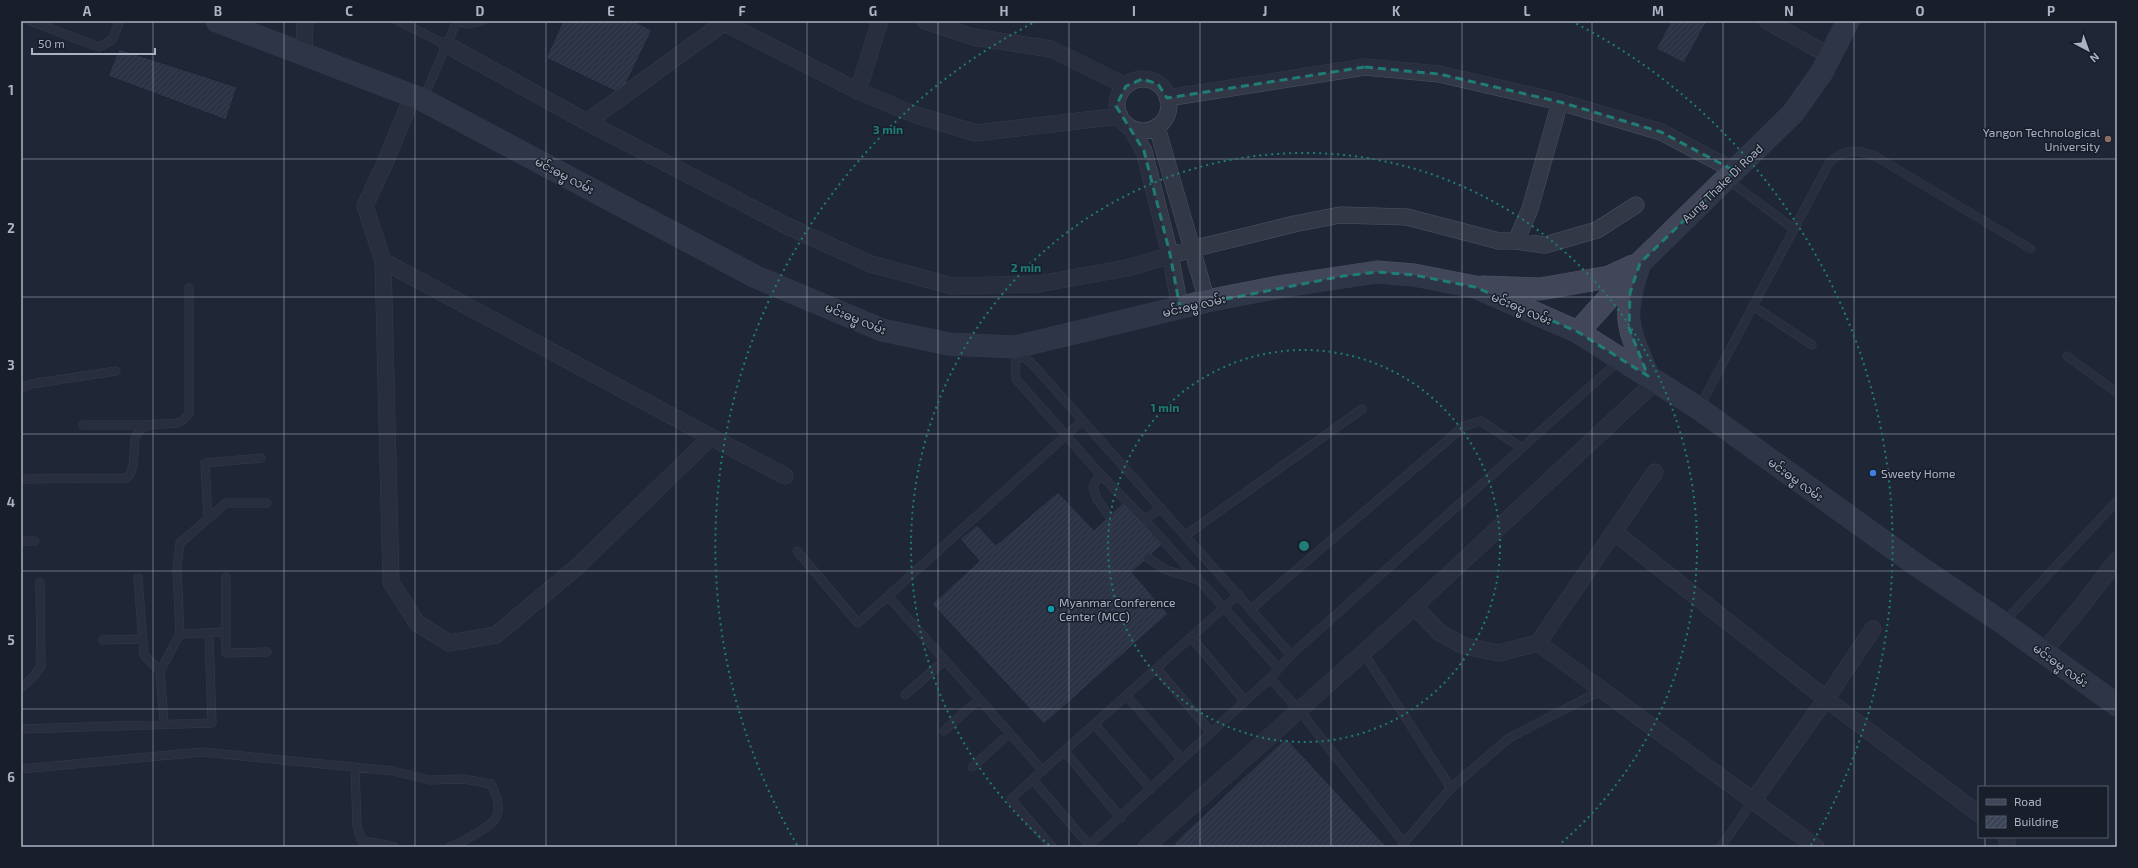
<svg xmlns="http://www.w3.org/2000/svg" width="2138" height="868" font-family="'Exo 2','Noto Sans Myanmar',sans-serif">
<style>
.building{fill:url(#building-hatch);stroke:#1a202d}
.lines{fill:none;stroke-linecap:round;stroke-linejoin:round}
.lane-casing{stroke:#4d5361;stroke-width:9}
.street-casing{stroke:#4d5361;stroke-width:17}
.secondary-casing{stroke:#4d5361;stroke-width:23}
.lane{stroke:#333846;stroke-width:8}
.street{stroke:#333846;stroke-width:16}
.secondary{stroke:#414759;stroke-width:22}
.marked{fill:none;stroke:#1f7c76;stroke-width:3;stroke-dasharray:8 5;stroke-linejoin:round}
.grid{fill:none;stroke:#acb2c3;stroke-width:1;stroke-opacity:0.55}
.ring{fill:none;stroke:#1f7c76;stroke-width:2;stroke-dasharray:2 4}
.education-dot{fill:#8d6e63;stroke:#181e2a;stroke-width:1.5}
.shop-dot{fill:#3f7fe0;stroke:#181e2a;stroke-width:1.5}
.culture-dot{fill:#0f9aa8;stroke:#181e2a;stroke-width:1.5}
.labels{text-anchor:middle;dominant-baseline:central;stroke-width:3;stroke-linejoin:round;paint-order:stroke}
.poi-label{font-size:12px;fill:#acb2c3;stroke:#181e2a;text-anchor:start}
.street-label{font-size:12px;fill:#acb2c3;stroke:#181e2a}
.centre{fill:#1f7c76;stroke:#181e2a;stroke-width:2}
.ring-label{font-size:12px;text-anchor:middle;font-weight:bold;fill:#1f7c76;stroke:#181e2a;stroke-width:3;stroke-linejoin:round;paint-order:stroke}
.neatline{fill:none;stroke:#acb2c3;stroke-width:1.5}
.grid-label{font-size:13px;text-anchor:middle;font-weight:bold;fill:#acb2c3}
</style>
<defs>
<pattern id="building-hatch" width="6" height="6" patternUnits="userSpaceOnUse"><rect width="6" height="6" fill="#3b4356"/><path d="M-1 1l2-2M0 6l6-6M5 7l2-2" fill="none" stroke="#555c6d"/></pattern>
</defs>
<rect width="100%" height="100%" fill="#1f2636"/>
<path class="building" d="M563,21H633L652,30L621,94L546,58Z
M1671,21H1707L1684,63L1656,49Z
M119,49L237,87L226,120L108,76Z
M1058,492L1094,530L1125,501L1163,544L1132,572L1168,614L1044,724L932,604L979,561L960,539L977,525L996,545Z
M1286,738L1385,845L1383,847H1177L1174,843Z"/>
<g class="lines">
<g class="lane-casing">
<path id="lane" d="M30,21L99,47L112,40L120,21
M398,21L447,45
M458,21L467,24L482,21
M423,99L457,21
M1727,179L1794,229
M1753,306L1812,345
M1011,353L1028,360L1036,368L1291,655
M1015,356L1016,379L1100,474L1145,520L1278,668
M2067,356L2117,393
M21,388L31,384L116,371
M1699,408L1829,163C1842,149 1858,149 1875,156L2031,249
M83,425H148
M1100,474L1093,487L1097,499L1109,516
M21,479L127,478C140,464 128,440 141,429C156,417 177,433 189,413V288
M208,519L205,463L261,458
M1145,520L1161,508
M1186,535L1362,409
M21,541H35
M797,551L858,623L1082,421
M1148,558L1166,570L1199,580
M226,577V653L267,652
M138,578L144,655L160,671
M888,596L1043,771
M1251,609L1464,426L1481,421L1522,448
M2004,622L2117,501
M180,634L225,632
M1191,637L1245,701
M103,640L143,639
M1363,652L1451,788L1404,843
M1157,669L1211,732
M1270,678L1299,710L1404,843L1402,846
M21,688L35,675L41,666L40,582
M905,695L945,660
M1127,696L1182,759
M164,723L160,671L180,634L177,567L180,543L226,503H267
M1095,725L1151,789
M21,729L212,723L209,634
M944,731L979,699
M1065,752L1121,818
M355,767L357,826L362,841L377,843L381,847
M972,767L1009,734
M21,769L202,752L393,771L430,780L464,779L491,784C506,813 498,822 472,836C464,840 457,845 449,847
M1033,780L1089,845
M1451,788L1509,738L1602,690
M377,843L394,847
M1052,847L1011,799L1239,594
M1087,847L1270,678L1291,655L1621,359
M1721,847L1752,802"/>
</g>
<g class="street-casing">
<path id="street" d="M721,21L858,91L913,114L976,133L1120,116
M925,21L973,37L1051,49L1126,86
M1767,21L1830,56
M447,45L587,122L789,227L871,264L952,286L1038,284L1127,268L1192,249L1294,224L1340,215L1407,217L1499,241H1516L1530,209L1560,102
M304,53L305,21
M1117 105a26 26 0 1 1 52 0a26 26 0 1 1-52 0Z
M858,91L880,21
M413,95L384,165L365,206L383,261L391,582L417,623L449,643L496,635L578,566L711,437L785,476
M1167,98L1365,67L1439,74L1560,102L1661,132L1735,171
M587,122L726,21
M1157,127L1207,301
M1131,128L1144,151L1170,254L1180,308
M1516,241L1545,245L1597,230L1636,205
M383,261L711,437
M1614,532L1826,699L1979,814
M1414,606L1440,633L1464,646L1499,653L1538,643L1655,472
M1538,643L1816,847
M2043,652L2080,608L2117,560
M1752,802L1826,699L1873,629
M2006,837L2008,847
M1146,847L1402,618L1656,381"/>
</g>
<g class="secondary-casing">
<path id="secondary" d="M217,21L423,100L756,277L882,330L949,344L1015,347L1207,301L1284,286L1377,272L1414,275L1475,287L1578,332L1698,408L1915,564L2003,623L2117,705
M1638,269C1621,321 1629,328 1648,376
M1483,287L1540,289L1609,277L1633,266
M1578,332L1640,263L1793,113L1822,72L1848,21"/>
</g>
<use href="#lane" class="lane"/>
<use href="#street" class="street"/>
<use href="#secondary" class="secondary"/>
</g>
<path d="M0 0H2138V868H0ZM1365,67L1439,74L1560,102L1661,132L1735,171L1640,263L1630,293L1629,328L1648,376L1578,332L1475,287L1414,275L1377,272L1343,276L1180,308L1170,254L1144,151L1116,106L1126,86L1142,79L1158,84L1167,98Z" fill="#1f2636" fill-opacity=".55" fill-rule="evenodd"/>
<path class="marked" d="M1365,67L1439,74L1560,102L1661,132L1735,171L1640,263L1630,293L1629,328L1648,376L1578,332L1475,287L1414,275L1377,272L1343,276L1180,308L1170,254L1144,151L1116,106L1126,86L1142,79L1158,84L1167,98Z"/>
<path class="grid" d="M153,21V847M284,21V847M415,21V847M546,21V847M676,21V847M807,21V847M938,21V847M1069,21V847M1200,21V847M1331,21V847M1462,21V847M1592,21V847M1723,21V847M1854,21V847M1985,21V787M21,159H2117M21,297H2117M21,434H2117M21,571H2117M21,709H2117M1985,837V847"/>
<g class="ring">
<circle cx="1304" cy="546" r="196"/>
<path d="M1049 845A393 393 0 1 1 1559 845"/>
<path d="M797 845A589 589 0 0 1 1037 21M1571 21A589 589 0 0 1 1811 845"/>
</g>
<circle class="education-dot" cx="2108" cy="139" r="4"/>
<circle class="shop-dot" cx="1873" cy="473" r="4"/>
<circle class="culture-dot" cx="1051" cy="609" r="4"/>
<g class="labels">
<g class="poi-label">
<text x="2100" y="132" text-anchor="end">Yangon Technological<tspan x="2100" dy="14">University</tspan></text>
<text x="1881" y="473">Sweety Home</text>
<text x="1059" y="602">Myanmar Conference<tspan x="1059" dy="14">Center (MCC)</tspan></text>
</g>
<g class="street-label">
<text transform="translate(565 175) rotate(28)">မင်းဓမ္မ လမ်း</text>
<text transform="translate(1722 183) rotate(-44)">Aung Thake Di Road</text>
<text transform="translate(1194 305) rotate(-13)">မင်းဓမ္မ လမ်း</text>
<text transform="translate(1522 308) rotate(23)">မင်းဓမ္မ လမ်း</text>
<text transform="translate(856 318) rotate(22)">မင်းဓမ္မ လမ်း</text>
<text transform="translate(1796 479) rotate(36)">မင်းဓမ္မ လမ်း</text>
<text transform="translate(2061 665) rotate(36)">မင်းဓမ္မ လမ်း</text>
</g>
</g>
<circle cx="1304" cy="546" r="6" class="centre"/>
<g class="ring-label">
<text x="888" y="134">3 min</text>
<text x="1026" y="272">2 min</text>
<text x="1165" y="412">1 min</text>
</g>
<rect width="2138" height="868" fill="none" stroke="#181e2a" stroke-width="44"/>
<rect x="1978" y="786" width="130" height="52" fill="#181e2a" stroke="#535967"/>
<rect x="1986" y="799" width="20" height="6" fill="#414759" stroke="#535967"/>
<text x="2014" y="806" font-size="12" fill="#acb2c3">Road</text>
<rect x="1986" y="816" width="20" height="12" fill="url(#building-hatch)" stroke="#535967"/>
<text x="2014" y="826" font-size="12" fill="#acb2c3">Building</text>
<g transform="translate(2088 50) rotate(139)" stroke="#181e2a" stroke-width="3" paint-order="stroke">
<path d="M0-3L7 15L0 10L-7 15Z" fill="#acb2c3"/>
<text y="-6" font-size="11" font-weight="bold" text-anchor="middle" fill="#acb2c3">N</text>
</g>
<path d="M32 48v6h123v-6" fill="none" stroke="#acb2c3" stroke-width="2"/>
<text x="38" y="48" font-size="12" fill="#acb2c3" stroke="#181e2a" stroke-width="3" paint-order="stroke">50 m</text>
<rect x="22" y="22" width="2094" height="824" class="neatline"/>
<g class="grid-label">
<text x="87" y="16">A</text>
<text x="218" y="16">B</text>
<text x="349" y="16">C</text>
<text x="480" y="16">D</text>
<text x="611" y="16">E</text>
<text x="742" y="16">F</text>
<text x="873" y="16">G</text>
<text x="1004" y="16">H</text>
<text x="1134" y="16">I</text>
<text x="1265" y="16">J</text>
<text x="1396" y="16">K</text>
<text x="1527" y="16">L</text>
<text x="1658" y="16">M</text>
<text x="1789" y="16">N</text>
<text x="1920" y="16">O</text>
<text x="2051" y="16">P</text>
<text x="11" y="95">1</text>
<text x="11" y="233">2</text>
<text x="11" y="370">3</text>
<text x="11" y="507">4</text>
<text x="11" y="645">5</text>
<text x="11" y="782">6</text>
</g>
</svg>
